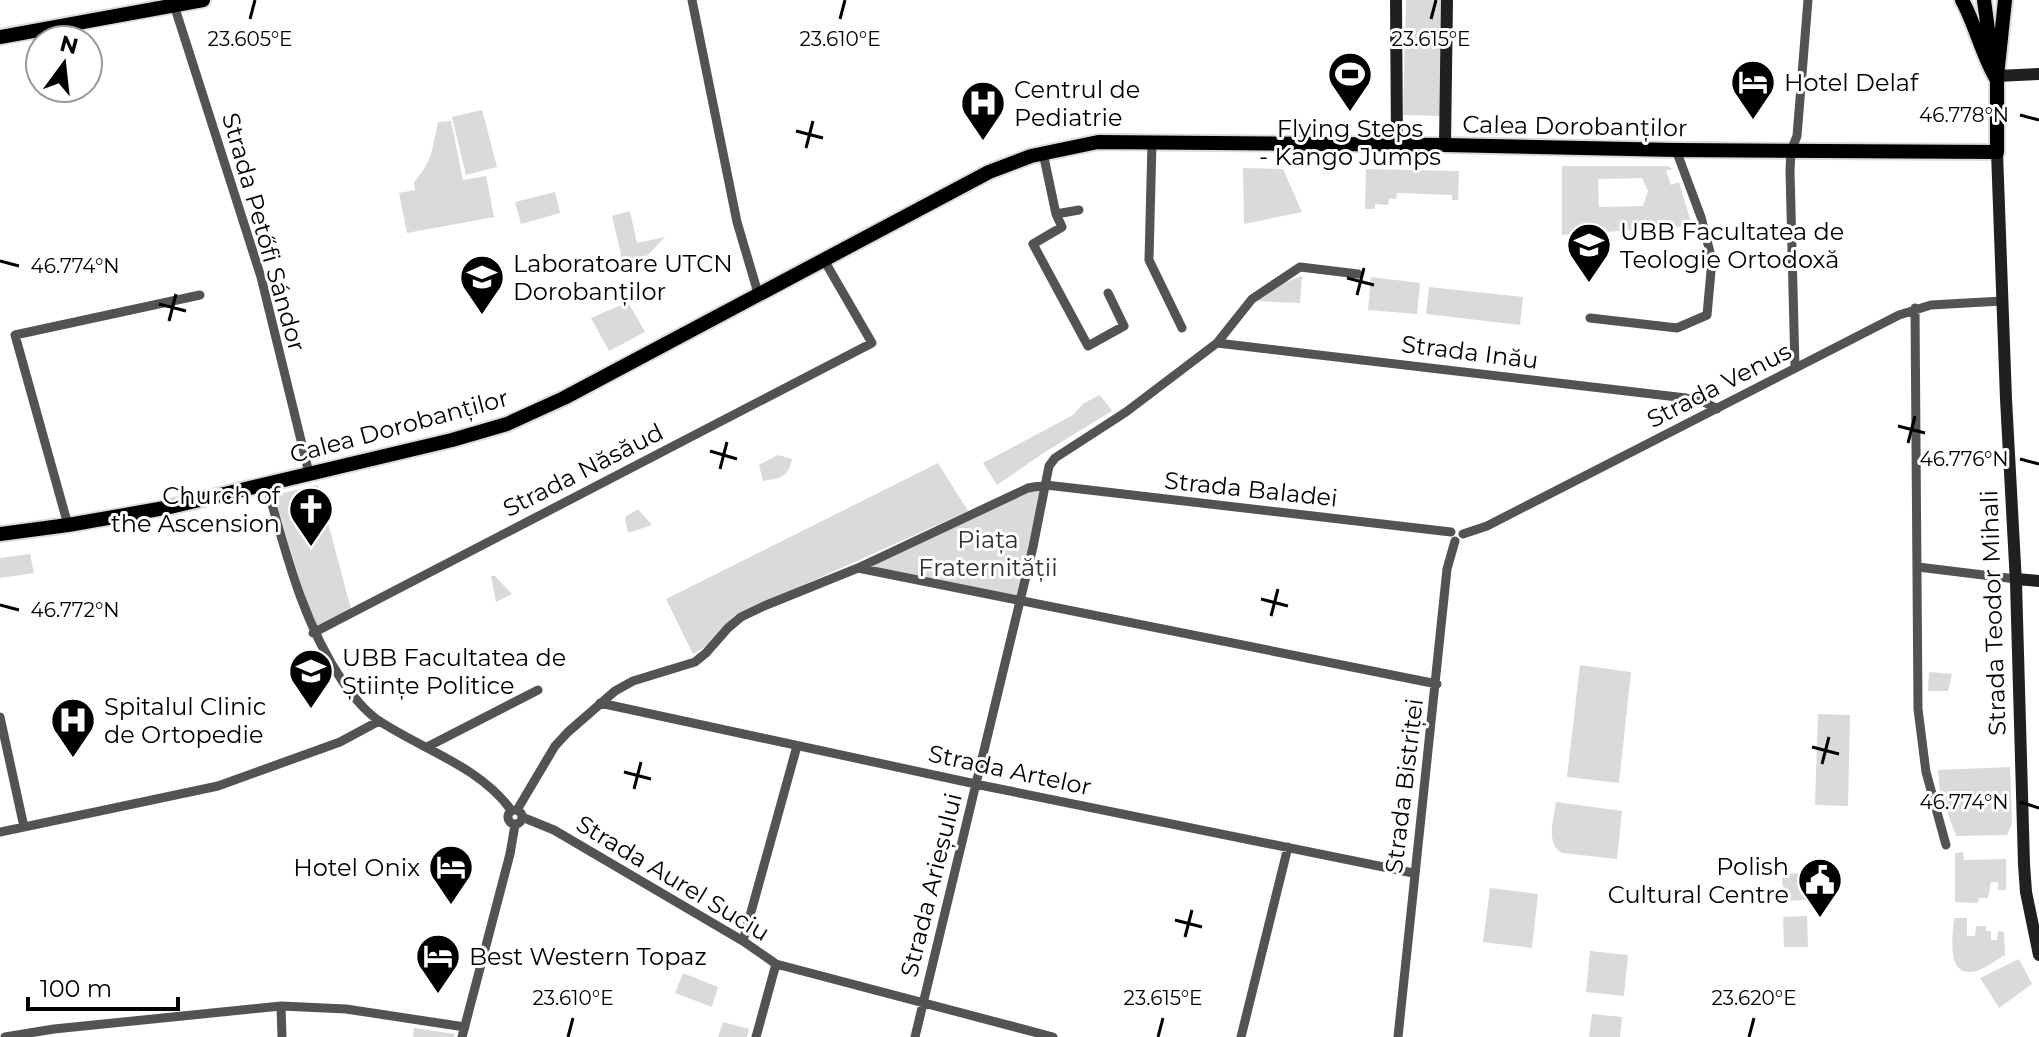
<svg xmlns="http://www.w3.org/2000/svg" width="2039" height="1037" font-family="Montserrat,sans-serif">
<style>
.green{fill:#dadada;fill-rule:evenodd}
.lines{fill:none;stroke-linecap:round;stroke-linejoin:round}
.primary-casing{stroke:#dbdbdb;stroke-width:18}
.street{stroke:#535353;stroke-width:9}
.secondary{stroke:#202020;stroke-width:12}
.primary{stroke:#000;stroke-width:14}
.ticks{fill:none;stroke:#000;stroke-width:3}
.labels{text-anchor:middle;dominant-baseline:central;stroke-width:6;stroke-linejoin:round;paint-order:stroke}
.poi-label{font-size:24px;fill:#000;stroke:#fff;text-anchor:start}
.street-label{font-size:24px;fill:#000;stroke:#fff}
.park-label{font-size:24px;fill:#313131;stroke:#fff}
.ticks-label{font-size:20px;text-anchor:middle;fill:#000;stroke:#fff;stroke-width:6;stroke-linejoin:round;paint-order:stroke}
</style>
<rect width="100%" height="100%" fill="#fff"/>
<path class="green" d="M1406,0H1443L1440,116L1403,115Z
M482,110L497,167L466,175L452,117Z
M451,121L463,180L486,176L494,217L407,233L399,193L415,190L414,182C433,161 432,149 438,122Z
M1562,166H1667L1673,169L1666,171L1671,185L1679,182L1692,226L1562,235ZM1642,178L1648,191L1643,206L1599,207L1598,179Z
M1243,168L1283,169L1302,212L1244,224Z
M1366,169L1459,171L1458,200H1452V195L1397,193L1396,199L1389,198L1388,205L1375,204V209H1365Z
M555,192L560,213L521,224L515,202Z
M630,211L637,243L665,237L648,255L623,263L612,216Z
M1302,276L1300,303L1256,301L1281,284Z
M1371,277L1420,283L1417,314L1368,310Z
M1429,287L1523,297L1520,325L1426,314Z
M628,302L645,332L609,351L591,318Z
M1100,395L1112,411L1045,452L997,485L983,463L1073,415L1084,403Z
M778,455L792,459C788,478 781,478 763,481L759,465Z
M938,463L968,511L734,616L707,646L693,654L666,599Z
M318,485L351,609L314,628L274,495Z
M1046,485L1019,602L858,568Z
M638,509L652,525L628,533L625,517Z
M30,554L34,573L0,578V558Z
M491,576H495L512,594L496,602Z
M1580,665L1631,672L1619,783L1567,777Z
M1929,672L1952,674L1948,691H1928Z
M1818,714L1850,715L1848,806L1815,805Z
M2010,767L2012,824L2007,835L1956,836L1940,792L1938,770Z
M1556,802L1622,811L1617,859L1562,853C1545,843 1554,820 1556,802Z
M1963,852L1964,860L2006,859V890H1998V882H1991L1988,898H1979L1978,903L1955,902V853Z
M1805,873L1806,900L1783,901L1782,874Z
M1490,888L1538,894L1532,948L1483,942Z
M1807,916L1808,947H1784L1783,917Z
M1954,918H1967V936H1975L1976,926H1986V931H1991V940H1997L1998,931L2004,932L2005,955C1996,960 1986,968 1976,971C1945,979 1953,935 1954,918Z
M1590,951L1628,955L1624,996L1586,992Z
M2019,959L2032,984L1999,1008L1980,978Z
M683,973L718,987L712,1007L675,993Z
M1592,1014L1622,1017L1620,1037H1589Z
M723,1022L749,1029L747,1037H718Z
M414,1028L455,1034L454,1037H413Z"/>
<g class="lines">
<g class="primary-casing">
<path id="primary" d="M1962,0C1976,26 1982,55 1997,80
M1984,0L1991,52
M0,37L203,0
M0,534L68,525L170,507L452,440L507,424L564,398L989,172L1031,156L1098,142L1445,145L1676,150L1997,152V76L2005,0"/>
</g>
<path class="street" d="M692,0L737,222L758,293
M174,5L261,277L309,473
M1152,142L1149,260L1182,328
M1043,153L1056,214L1079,210
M1056,214L1062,227L1033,244L1088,346L1124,326L1108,293
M1915,308L1918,709L1926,772L1946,845
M1590,318L1677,328L1707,315L1712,260L1701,217L1676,150
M1217,343L1686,398L1706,403L1717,409
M1795,368L1790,171L1791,151L1797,136L1808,0
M266,483C286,553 302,621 343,682C354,697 365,712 381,722C424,750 480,767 511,810
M68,525L15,335L200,295
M1463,534L1487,526L1899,315L1931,305L2002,301
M1918,567L2016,579
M858,568L1437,684
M313,633L872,343L824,260
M600,703L985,786L1413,873
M0,717L24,827
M427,747L538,690
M508 817a7 7 0 1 1 14 0a7 7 0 1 1-14 0Z
M517,810L555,746L568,732L615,691L633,681L695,662L706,653L728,628L741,617L764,606L858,568L1028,488L1046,485L1451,532
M522,817L554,830L743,941L776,964L1053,1037
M0,832L218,786L340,742L379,721
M743,941L797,746
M281,1006L282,1037
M5,1037L54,1029L281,1006L346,1009L465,1027
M462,1037L510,854L515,825
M756,1037L776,964
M915,1037L1033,547L1049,466L1055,458L1126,412L1217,343L1252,299L1300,267L1358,274
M1241,1037L1288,847
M1398,1037L1447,569L1455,541"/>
<path class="secondary" d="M1396,0L1397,144
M1997,76L2039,74
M1445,145L1447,0
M1997,152L2006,399L2016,583L2024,864L2026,892L2039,955
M2016,579L2039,581"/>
<use href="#primary" class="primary"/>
</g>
<path class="ticks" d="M250,19L255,0M840,19L845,0M1431,19L1436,0M2020,115L2039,120M796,131L823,138M806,148L813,121M0,261L19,266M1347,278L1374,285M1357,295L1364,268M159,304L186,311M169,321L176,294M1898,426L1925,433M1908,443L1915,416M710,451L737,459M2020,459L2039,464M720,469L727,442M1261,599L1288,606M0,605L19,610M1271,616L1278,589M1812,747L1839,754M1822,764L1829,737M624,772L651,779M634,789L641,762M2020,802L2039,808M1175,920L1202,927M1185,937L1192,910M568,1037L573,1018M1158,1037L1163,1018M1749,1037L1754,1018"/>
<defs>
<g id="stadium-pin" transform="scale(2.3)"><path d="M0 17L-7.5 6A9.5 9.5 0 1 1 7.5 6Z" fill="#000" stroke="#fff"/><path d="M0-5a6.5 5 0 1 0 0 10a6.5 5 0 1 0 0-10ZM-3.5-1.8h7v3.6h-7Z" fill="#fff"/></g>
<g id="hotel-pin" transform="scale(2.3)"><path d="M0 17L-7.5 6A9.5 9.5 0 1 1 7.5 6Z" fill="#000" stroke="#fff"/><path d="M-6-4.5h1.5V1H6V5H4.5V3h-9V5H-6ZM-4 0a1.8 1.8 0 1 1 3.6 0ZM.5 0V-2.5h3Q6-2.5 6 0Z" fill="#fff"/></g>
<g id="hospital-pin" transform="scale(2.3)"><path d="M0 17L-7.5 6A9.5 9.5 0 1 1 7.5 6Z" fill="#000" stroke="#fff"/><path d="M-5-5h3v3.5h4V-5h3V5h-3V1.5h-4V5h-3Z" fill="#fff"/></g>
<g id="university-pin" transform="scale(2.3)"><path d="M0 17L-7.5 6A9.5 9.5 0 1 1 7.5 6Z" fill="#000" stroke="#fff"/><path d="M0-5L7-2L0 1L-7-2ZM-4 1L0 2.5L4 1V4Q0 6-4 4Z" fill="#fff"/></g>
<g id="church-pin" transform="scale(2.3)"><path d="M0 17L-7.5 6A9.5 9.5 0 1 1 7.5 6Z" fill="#000" stroke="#fff"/><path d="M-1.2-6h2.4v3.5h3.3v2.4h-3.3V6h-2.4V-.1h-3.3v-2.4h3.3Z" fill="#fff"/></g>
<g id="civic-pin" transform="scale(2.3)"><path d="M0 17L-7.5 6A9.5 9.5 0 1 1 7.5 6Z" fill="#000" stroke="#fff"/><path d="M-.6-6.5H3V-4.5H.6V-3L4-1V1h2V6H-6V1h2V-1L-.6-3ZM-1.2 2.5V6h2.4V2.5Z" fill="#fff"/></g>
</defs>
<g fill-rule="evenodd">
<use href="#stadium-pin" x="1350" y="74"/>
<use href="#hotel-pin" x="1753" y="82"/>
<use href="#hospital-pin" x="983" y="103"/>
<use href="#university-pin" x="1589" y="245"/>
<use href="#university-pin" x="482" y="277"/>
<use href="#church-pin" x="311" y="509"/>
<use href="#university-pin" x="311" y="671"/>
<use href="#hospital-pin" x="73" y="720"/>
<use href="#hotel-pin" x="451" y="867"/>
<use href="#civic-pin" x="1820" y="880"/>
<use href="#hotel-pin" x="438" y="956"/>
</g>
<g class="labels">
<g class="poi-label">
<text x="1784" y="82">Hotel Delaf</text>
<text x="1014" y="89">Centrul de<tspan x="1014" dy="28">Pediatrie</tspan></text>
<text x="1350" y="128" text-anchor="middle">Flying Steps<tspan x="1350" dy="28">- Kango Jumps</tspan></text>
<text x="1620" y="231">UBB Facultatea de<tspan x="1620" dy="28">Teologie Ortodoxă</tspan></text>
<text x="513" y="263">Laboratoare UTCN<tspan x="513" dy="28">Dorobanților</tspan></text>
<text x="280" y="495" text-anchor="end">Church of<tspan x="280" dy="28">the Ascension</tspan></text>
<text x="342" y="657">UBB Facultatea de<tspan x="342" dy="28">Științe Politice</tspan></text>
<text x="104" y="706">Spitalul Clinic<tspan x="104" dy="28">de Ortopedie</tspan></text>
<text x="1789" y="866" text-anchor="end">Polish<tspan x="1789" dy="28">Cultural Centre</tspan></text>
<text x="420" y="867" text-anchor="end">Hotel Onix</text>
<text x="469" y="956">Best Western Topaz</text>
</g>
<g class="street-label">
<text transform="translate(1575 126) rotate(1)">Calea Dorobanților</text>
<text transform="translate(264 232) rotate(74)">Strada Petőfi Sándor</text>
<text transform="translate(1470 352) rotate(7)">Strada Inău</text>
<text transform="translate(1719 385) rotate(-27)">Strada Venus</text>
<text transform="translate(399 426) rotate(-15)">Calea Dorobanților</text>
<text transform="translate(583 470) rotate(-27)">Strada Năsăud</text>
<text transform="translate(1251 489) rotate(6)">Strada Baladei</text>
<text transform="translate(1993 613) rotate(-92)">Strada Teodor Mihali</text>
<text transform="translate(1010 770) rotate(12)">Strada Artelor</text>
<text transform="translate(1404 786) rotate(-83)">Strada Bistriței</text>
<text transform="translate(673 878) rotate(31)">Strada Aurel Suciu</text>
<text transform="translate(931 885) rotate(-76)">Strada Arieșului</text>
</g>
<g class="park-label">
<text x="988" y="539">Piața<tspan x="988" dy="28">Fraternității</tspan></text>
</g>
</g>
<g class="ticks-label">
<text x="250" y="46">23.605°E</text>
<text x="840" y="46">23.610°E</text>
<text x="1431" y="46">23.615°E</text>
<text x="1964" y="122">46.778°N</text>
<text x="75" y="273">46.774°N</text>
<text x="1964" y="466">46.776°N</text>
<text x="75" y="617">46.772°N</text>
<text x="1964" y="809">46.774°N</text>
<text x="573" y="1005">23.610°E</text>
<text x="1163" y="1005">23.615°E</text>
<text x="1754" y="1005">23.620°E</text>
</g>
<g transform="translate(64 64) rotate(15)"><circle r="38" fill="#ffffff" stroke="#999999" stroke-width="2"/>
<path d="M0-6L14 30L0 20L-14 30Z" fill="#000000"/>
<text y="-12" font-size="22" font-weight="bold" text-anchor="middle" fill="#000000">N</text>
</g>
<path d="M28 997v12h150v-12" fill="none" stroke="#000000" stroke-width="4"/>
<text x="40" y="997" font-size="24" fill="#000000" stroke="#ffffff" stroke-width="6" paint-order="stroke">100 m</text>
</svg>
